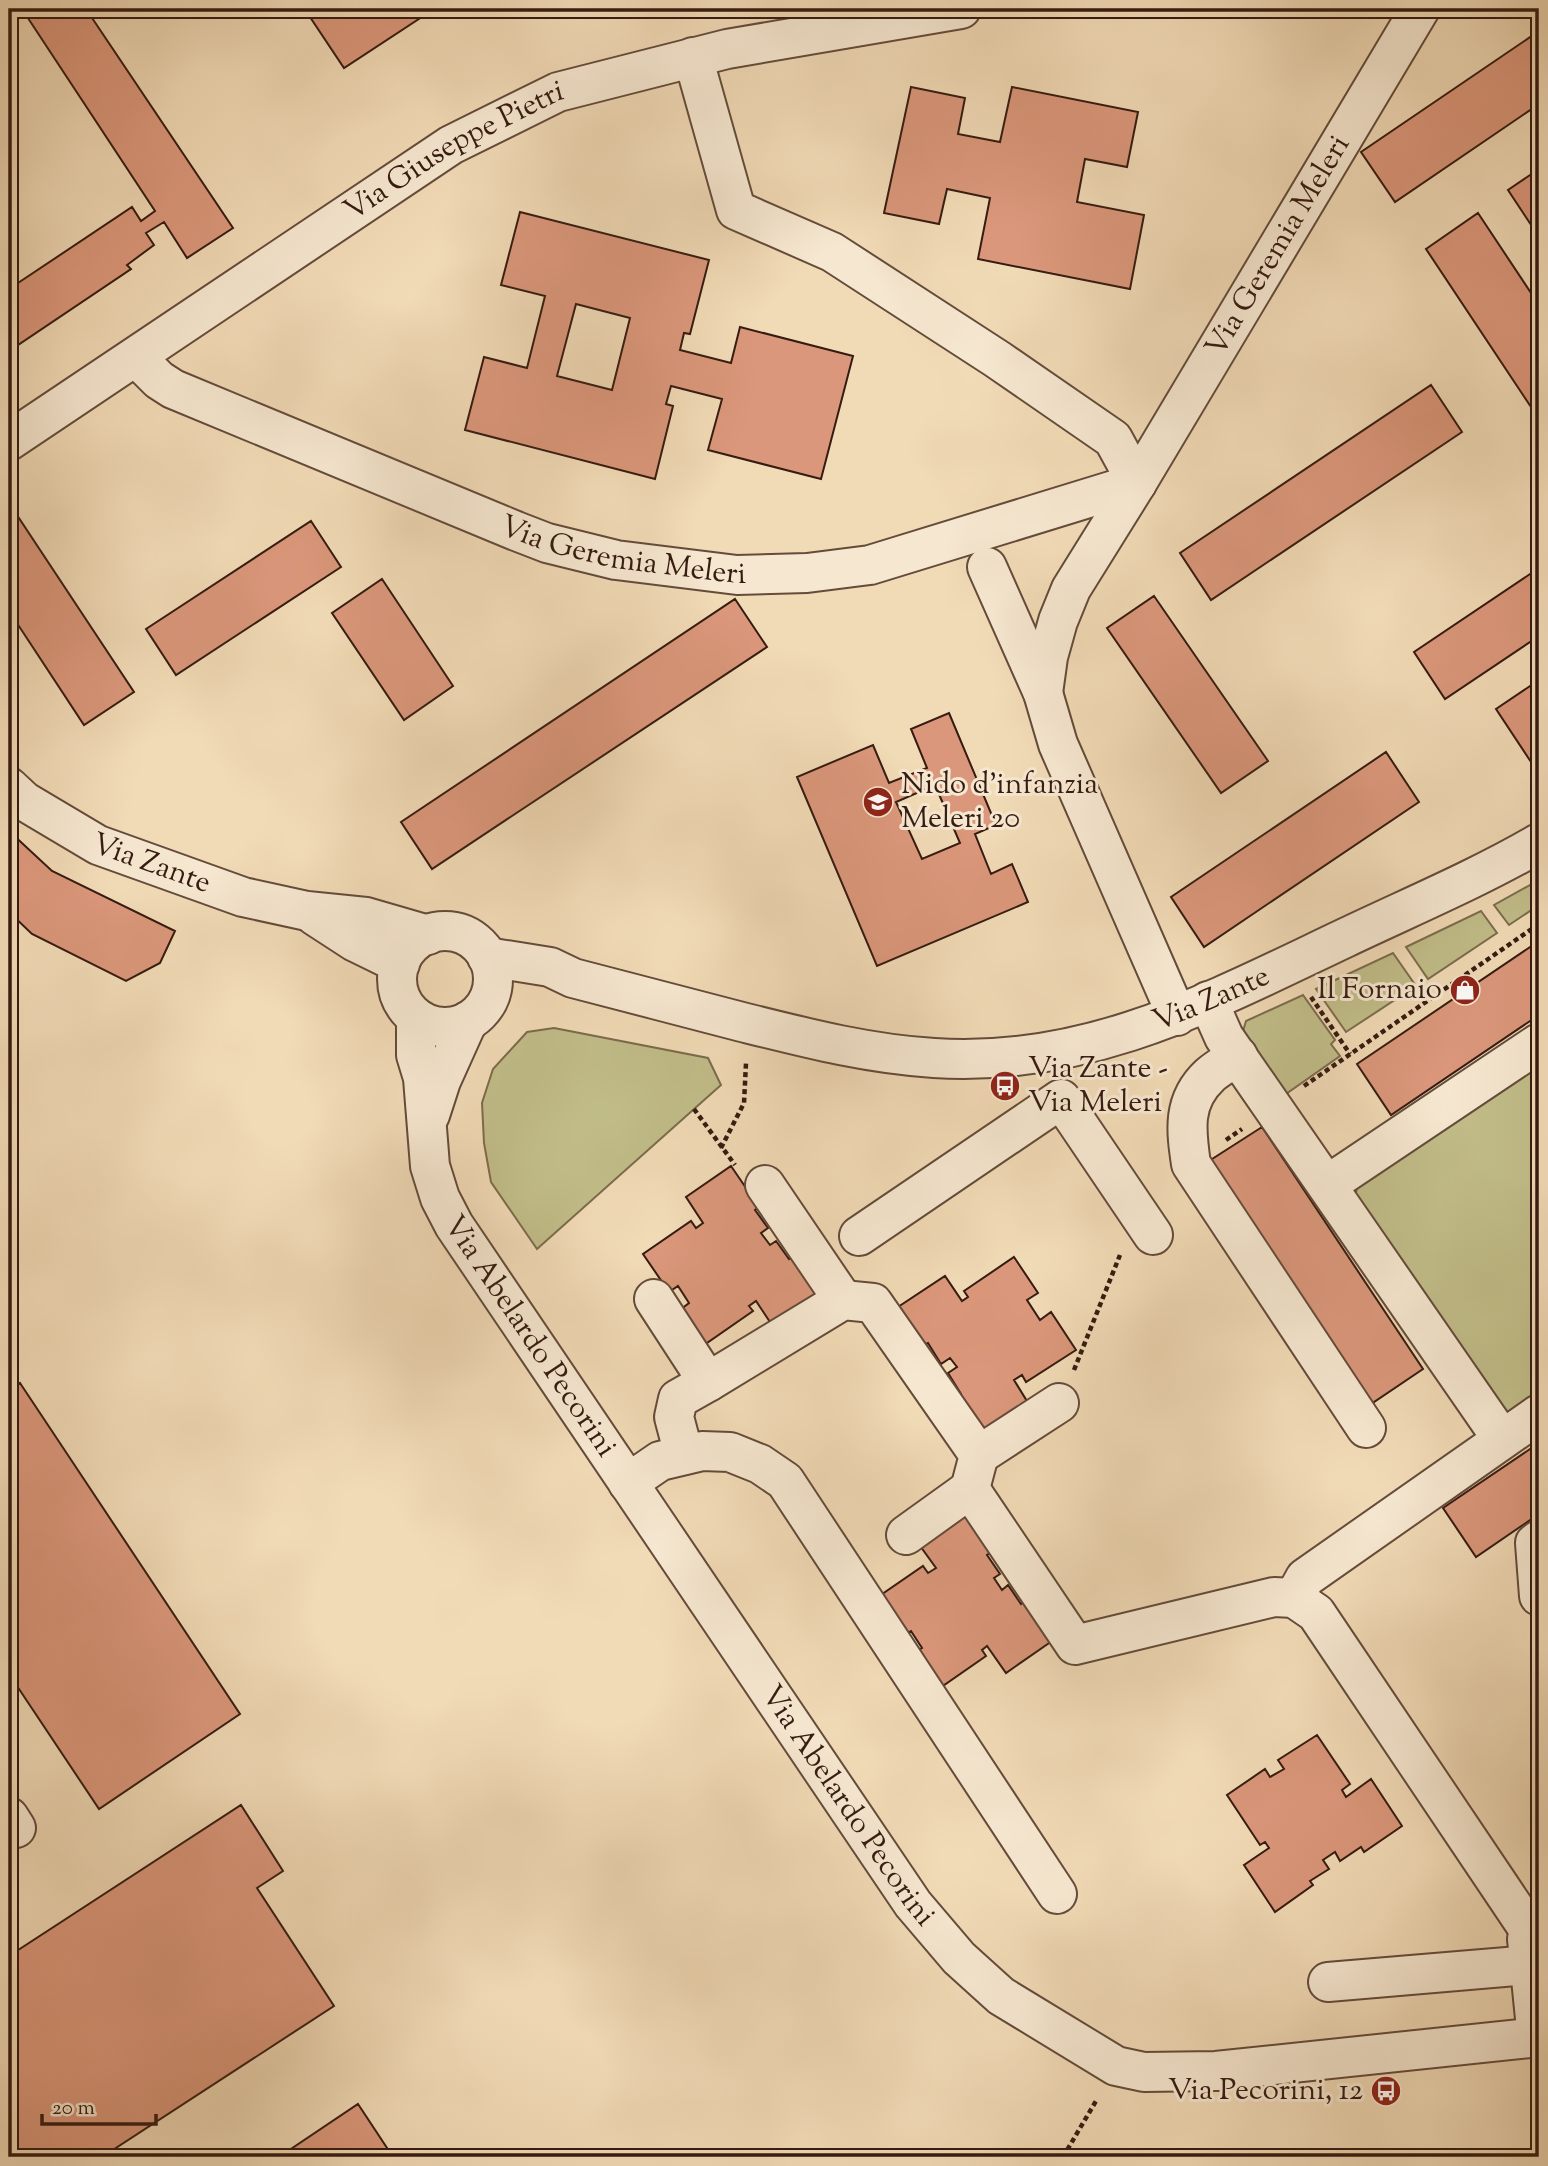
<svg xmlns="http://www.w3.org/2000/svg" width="1548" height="2166" font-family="'Sorts Mill Goudy',serif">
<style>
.green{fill:#c1bd89;stroke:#7b6c4d;stroke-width:2}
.building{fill:#db977b;stroke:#351b11;stroke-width:2;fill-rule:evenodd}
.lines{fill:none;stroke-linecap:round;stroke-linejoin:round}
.minor-casing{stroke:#644b3a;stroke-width:42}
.path{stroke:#351b11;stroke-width:4.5;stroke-dasharray:5 3.5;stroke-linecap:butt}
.minor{stroke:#f6e7d0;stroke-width:38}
.labels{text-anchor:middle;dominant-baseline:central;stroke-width:6;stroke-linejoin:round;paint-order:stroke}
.street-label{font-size:30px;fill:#351b11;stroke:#f6e7d0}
.poi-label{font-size:30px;fill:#351b11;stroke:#f6e7d0;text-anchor:start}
</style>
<rect width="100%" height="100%" fill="#f1dab6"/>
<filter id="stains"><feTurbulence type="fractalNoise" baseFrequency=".00286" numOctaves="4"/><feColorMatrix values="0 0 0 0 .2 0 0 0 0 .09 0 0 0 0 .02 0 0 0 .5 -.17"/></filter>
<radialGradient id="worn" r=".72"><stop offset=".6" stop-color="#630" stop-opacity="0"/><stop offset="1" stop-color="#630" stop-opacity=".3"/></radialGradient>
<path class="green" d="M1539,880V905L1509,925L1494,905Z
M1481,911L1497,933L1428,979L1406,947Z
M1393,953L1416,986L1346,1032L1316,989Z
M1303,995L1335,1040L1331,1044L1340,1056L1283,1096L1243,1031L1246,1021Z
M554,1028L708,1058L721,1085L537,1249L491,1182L484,1143L482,1103L493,1069L527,1032Z
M1539,1058V1403L1505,1415L1355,1196L1358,1185Z"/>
<path class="building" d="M22,9H86L233,228L187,258L164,222L146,233L154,245L127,265L131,269L9,351V289L132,207L141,221L155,211Z
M322,9H434L344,68L310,17Z
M1539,31V104L1395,202L1361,152Z
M911,87L965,98L958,134L1000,142L1012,87L1138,112L1127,167L1085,159L1077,202L1144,215L1130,289L978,259L990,198L947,189L939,224L884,213Z
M1539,169V237L1508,190Z
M520,212L709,260L690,334L684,333L680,350L731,363L740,327L853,356L821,479L708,450L722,399L671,386L666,404L673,406L655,479L465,430L484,357L527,368L545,296L501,285ZM576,304L630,318L612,390L557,376Z
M1478,213L1539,305V419L1426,249Z
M1431,385L1462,432L1211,600L1180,553Z
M9,503L134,692L84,725L9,611Z
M311,521L341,567L176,675L146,629Z
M1539,568V636L1445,699L1414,652Z
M382,579L453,686L404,720L332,613Z
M1154,596L1268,761L1221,793L1107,628Z
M735,599L767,647L432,869L401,822Z
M1539,680V757L1531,762L1496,709Z
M949,713L996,825L975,834L991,874L1012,864L1028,902L877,966L797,777L873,745L889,783L927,768L911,729ZM935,785L960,843L922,859L896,802Z
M1386,752L1419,802L1204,947L1171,897Z
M9,831L52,871L175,931L160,963L126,981L32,934L9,912Z
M1539,941V1015L1391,1115L1357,1064Z
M1262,1127L1423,1369L1371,1404L1209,1161Z
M731,1166L759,1207L755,1210L768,1228L761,1233L770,1245L776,1241L789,1259L793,1256L819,1296L774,1328L756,1301L749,1306L753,1311L704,1345L680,1310L689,1303L678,1286L669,1292L643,1254L691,1221L696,1228L703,1223L686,1197Z
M1014,1257L1038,1293L1027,1300L1040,1320L1051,1312L1076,1350L1026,1382L1022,1375L1014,1380L1030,1406L985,1436L958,1396L961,1394L948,1373L957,1367L950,1358L941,1364L928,1343L924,1345L898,1307L945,1276L962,1301L968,1297L964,1291Z
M20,1383L240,1714L99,1809L9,1674V1391Z
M1539,1443V1514L1476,1557L1443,1508Z
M964,1511L991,1552L987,1555L1000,1574L994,1578L1002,1590L1008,1585L1021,1604L1025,1601L1052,1641L1006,1673L987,1646L982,1650L986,1656L937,1690L913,1654L922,1648L911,1631L901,1637L875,1599L923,1566L928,1573L936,1568L918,1543Z
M1317,1735L1350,1784L1342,1790L1346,1797L1371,1779L1402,1826L1364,1852L1361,1847L1340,1861L1335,1852L1323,1860L1329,1869L1310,1881L1313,1885L1275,1912L1244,1865L1269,1848L1265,1842L1260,1845L1227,1795L1265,1769L1270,1777L1284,1769L1278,1760Z
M241,1805L283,1871L257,1888L334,2006L102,2157H9V1956Z
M1398,2083L1399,2093L1376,2095L1375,2085Z
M358,2104L393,2157H279Z"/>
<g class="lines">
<g class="minor-casing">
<g id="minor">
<path d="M693,57L736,210L832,252L997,359L1113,439L1137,483"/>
<path id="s1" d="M136,357L159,380L173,389L516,531L547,543L616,560L737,575L807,573L870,565L1137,483"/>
<path id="s2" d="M9,441L451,145L558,92L727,49L961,9"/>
<path d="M987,567L1043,693L1058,744L1177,1016"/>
<path id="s3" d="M1043,693L1048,657L1058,621L1071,589L1137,483L1420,9"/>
<path id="s4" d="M9,787L24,801L98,845L243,897L307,911L366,917L428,935"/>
<path d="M315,916L355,942L400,964"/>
<circle cx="445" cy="979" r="48"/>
<path id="s5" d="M487,957L550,967L573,978C629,993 686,1007 742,1022C806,1038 868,1054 934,1058C1088,1068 1210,1002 1345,938C1410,907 1477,879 1539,843"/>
<path d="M1208,1001L1224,1037L1502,1439"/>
<path id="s6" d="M416,1018V1055L423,1078L430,1166L440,1198L454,1225L913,1904L959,1958L1001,1996L1116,2066L1144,2072L1216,2071L1539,2037"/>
<path d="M1238,1056C1229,1062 1218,1068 1210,1075C1182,1101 1186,1130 1191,1164L1366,1428"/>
<path d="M430,1115L441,1081L468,1021"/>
<path d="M765,1185L843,1300"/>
<path d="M1327,1185L1539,1043"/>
<path d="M859,1236L1061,1099L1153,1235"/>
<path d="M654,1299L708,1382L678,1399L674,1417L684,1455"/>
<path d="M708,1382L843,1300L873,1303L979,1455L970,1489"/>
<path d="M979,1455L1059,1403"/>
<path d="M628,1483L660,1461L702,1451L730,1452L760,1464L785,1481L1057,1894"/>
<path d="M906,1535L970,1489L1075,1645L1274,1597L1294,1598L1316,1613L1527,1927"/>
<path d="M1539,1540L1535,1543L1539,1596"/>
<path d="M1294,1598L1305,1578L1539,1414"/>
<path d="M9,1817L16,1828"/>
<path d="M1527,1939L1537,2038"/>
<path d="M1328,1982L1529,1965"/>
</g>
</g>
<path class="path" d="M1311,997L1350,1054
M1304,1086L1539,924
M694,1109L735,1165
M1226,1140L1242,1129
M721,1148L744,1103L746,1063
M1074,1370L1120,1255
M1063,2157L1096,2101"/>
<use href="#minor" class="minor"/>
</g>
<defs>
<g id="school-disc" transform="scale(1.575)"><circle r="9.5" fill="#8f2418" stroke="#f6e7d0"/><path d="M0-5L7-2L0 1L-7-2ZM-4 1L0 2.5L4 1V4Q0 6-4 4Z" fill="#fff"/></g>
<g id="shop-disc" transform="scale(1.575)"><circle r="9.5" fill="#8f2418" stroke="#f6e7d0"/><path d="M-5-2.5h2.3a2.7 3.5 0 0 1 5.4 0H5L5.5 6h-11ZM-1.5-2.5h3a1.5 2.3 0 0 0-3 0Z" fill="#fff"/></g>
<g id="bus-disc" transform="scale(1.575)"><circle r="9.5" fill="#8f2418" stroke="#f6e7d0"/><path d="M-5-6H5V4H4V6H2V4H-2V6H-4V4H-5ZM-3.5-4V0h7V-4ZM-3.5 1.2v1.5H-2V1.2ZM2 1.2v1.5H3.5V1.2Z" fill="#fff"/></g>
</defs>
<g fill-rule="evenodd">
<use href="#school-disc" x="878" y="802"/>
<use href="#shop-disc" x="1465" y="990"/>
<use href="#bus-disc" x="1005" y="1086"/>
<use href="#bus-disc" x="1386" y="2091"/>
</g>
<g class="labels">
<g class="street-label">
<text stroke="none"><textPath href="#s2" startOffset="532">Via Giuseppe Pietri</textPath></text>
<text stroke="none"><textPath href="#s3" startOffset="509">Via Geremia Meleri</textPath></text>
<text stroke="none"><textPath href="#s1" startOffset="530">Via Geremia Meleri</textPath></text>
<text stroke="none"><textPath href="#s4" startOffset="163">Via Zante</textPath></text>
<text stroke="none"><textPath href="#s5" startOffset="746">Via Zante</textPath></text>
<text stroke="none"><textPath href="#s6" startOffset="348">Via Abelardo Pecorini</textPath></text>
<text stroke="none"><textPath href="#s6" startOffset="915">Via Abelardo Pecorini</textPath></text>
</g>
<g class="poi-label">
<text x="901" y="785">Nido d'infanzia<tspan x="901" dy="34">Meleri 20</tspan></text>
<text x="1442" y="990" text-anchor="end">Il Fornaio</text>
<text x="1028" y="1069">Via Zante -<tspan x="1028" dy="34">Via Meleri</tspan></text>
<text x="1363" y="2091" text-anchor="end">Via Pecorini, 12</text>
</g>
</g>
<rect width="1548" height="2166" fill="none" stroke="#f1dab6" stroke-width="35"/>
<rect x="10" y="10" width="1527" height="2145" fill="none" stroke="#351b11" stroke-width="3.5"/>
<rect x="18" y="18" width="1513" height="2131" fill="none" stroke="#351b11" stroke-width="2"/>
<path d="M42 2114v10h114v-10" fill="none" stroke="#351b11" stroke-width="3.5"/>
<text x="52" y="2114" font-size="21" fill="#351b11" stroke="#f6e7d0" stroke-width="5" paint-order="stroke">20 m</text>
<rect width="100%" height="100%" filter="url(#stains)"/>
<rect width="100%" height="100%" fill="url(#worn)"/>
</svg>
